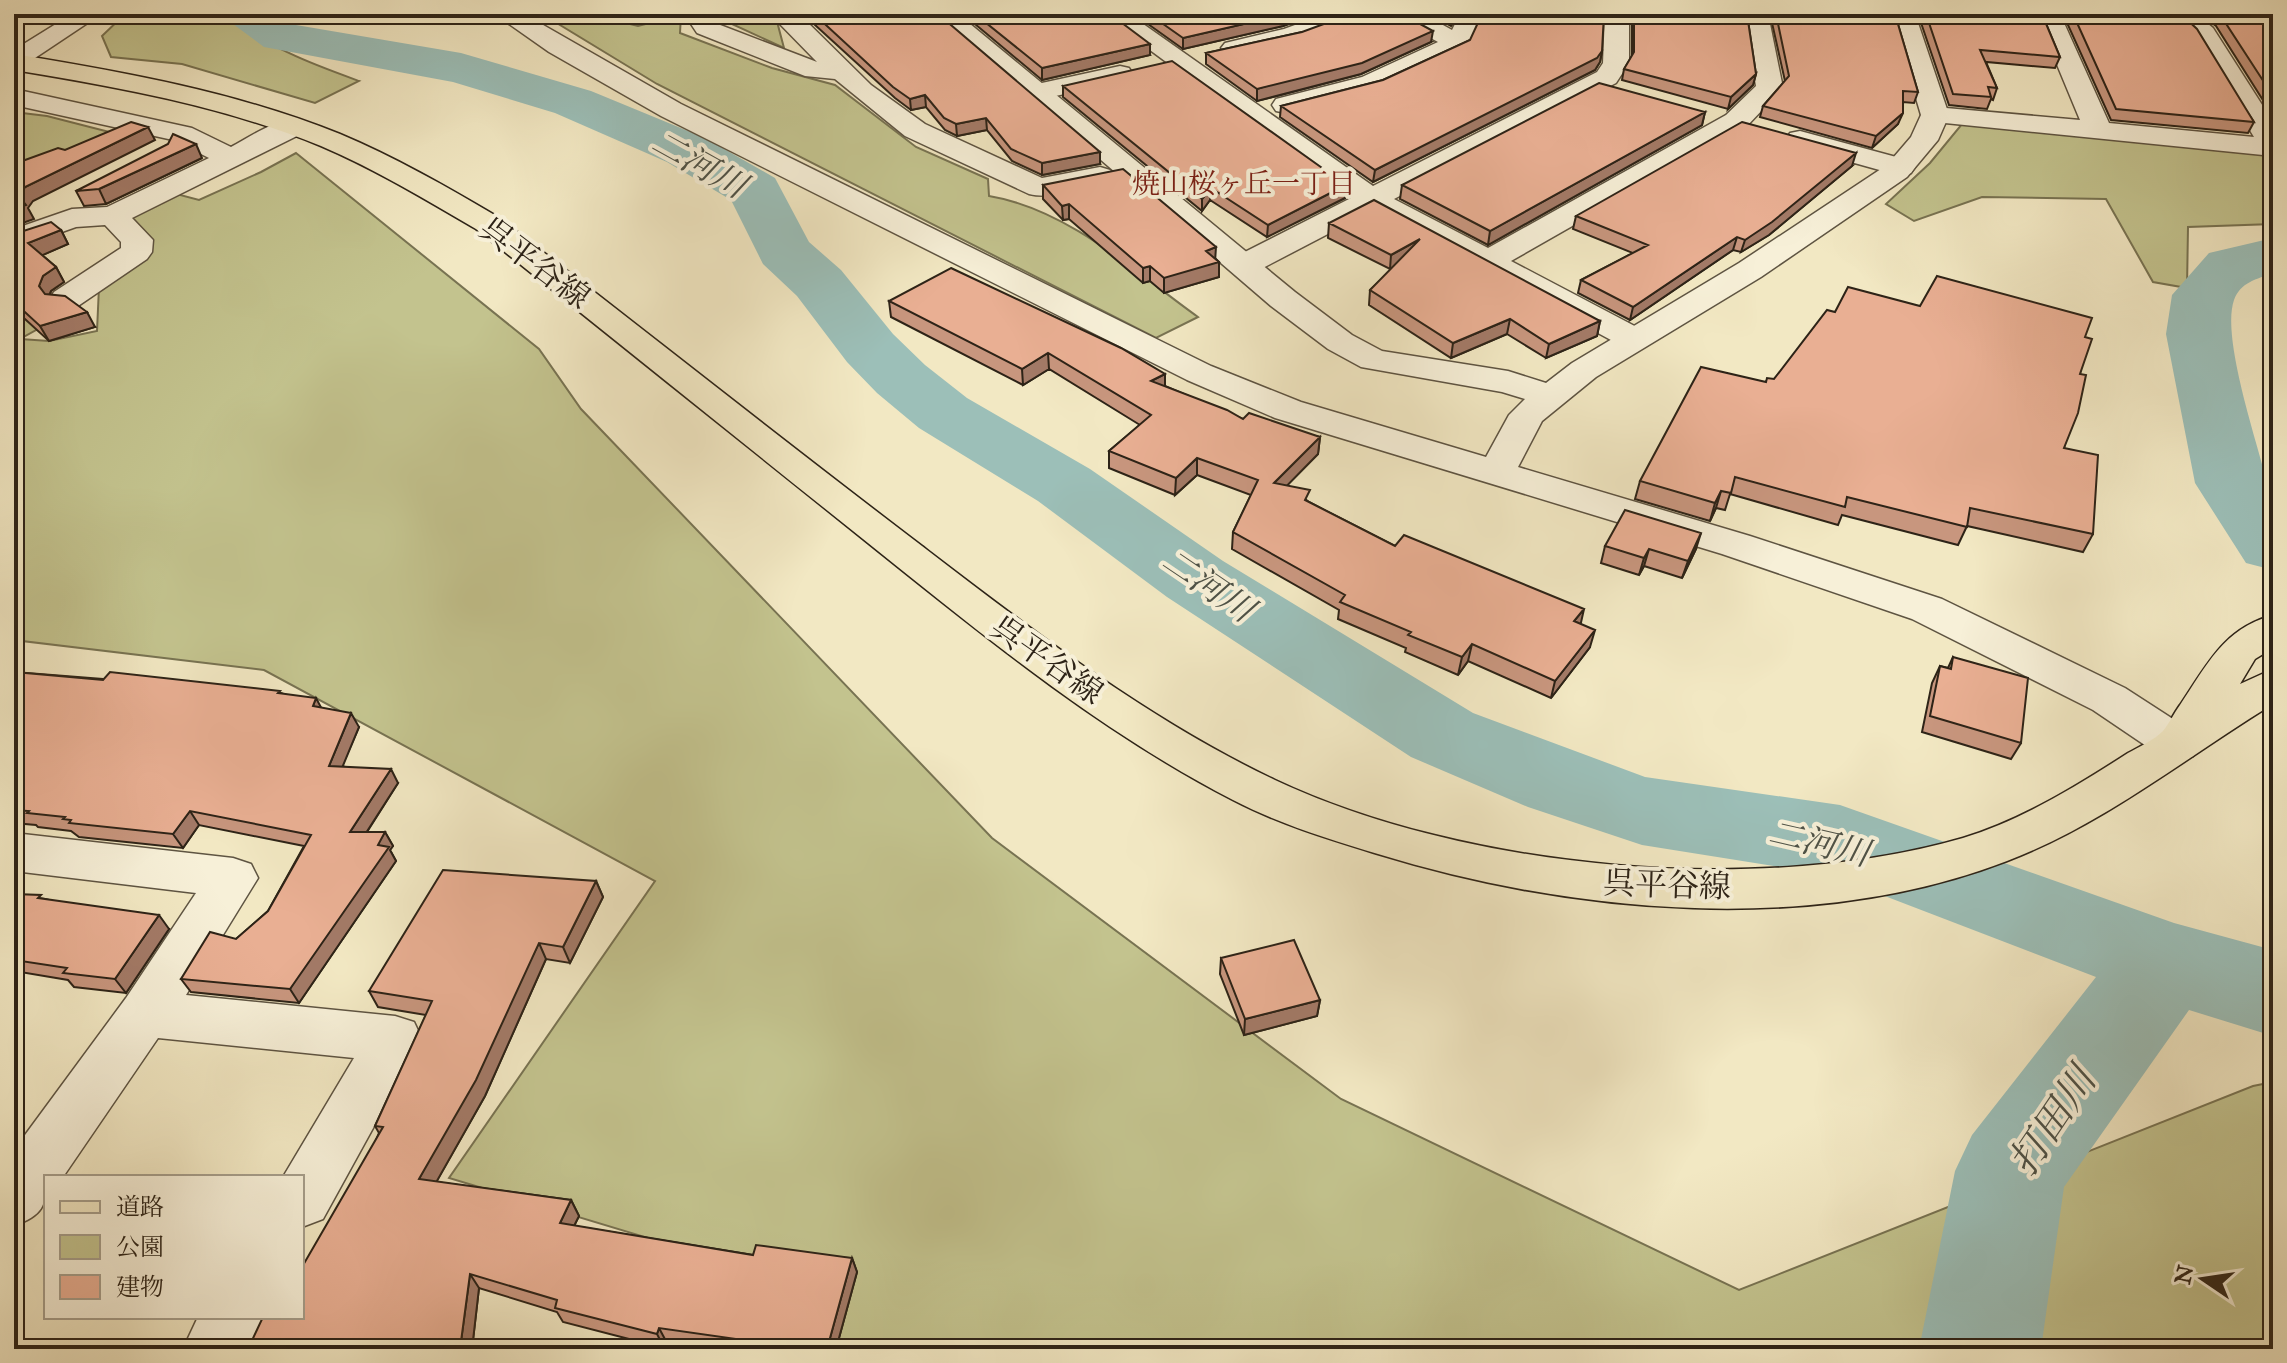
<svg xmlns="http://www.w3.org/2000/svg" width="2287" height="1363" font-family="'IM FELL Great Primer','Noto Serif JP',serif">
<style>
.green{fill:#c3c38e;stroke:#787352;stroke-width:2}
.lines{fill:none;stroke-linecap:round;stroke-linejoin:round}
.river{fill:#9cbfb8;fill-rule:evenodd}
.minor-casing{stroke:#5e5442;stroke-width:3}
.tertiary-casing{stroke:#5e5442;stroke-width:3}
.primary-casing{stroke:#2d2317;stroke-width:3}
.minor{fill:#f7f0d8;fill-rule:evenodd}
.tertiary{fill:#f7f0d8;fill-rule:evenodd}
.primary{fill:#f2e8c3;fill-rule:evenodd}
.wall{fill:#c8967e;stroke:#2d2317;stroke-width:2}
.shaded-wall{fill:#a37a67;stroke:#2d2317;stroke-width:2}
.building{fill:#e9af93;stroke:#2d2317;stroke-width:2}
.labels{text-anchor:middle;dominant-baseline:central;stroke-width:8;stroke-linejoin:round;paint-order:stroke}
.far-neighbourhood-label{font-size:28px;fill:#7a1f14;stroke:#f7f0d8}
.street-label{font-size:32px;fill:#2d2317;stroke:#f7f0d8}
.water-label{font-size:34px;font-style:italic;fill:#4e5247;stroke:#f7f0d8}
.near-water-label{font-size:40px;font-style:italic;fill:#4e5247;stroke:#f7f0d8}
</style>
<rect width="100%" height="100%" fill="#f2e8c3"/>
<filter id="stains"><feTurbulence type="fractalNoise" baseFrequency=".0025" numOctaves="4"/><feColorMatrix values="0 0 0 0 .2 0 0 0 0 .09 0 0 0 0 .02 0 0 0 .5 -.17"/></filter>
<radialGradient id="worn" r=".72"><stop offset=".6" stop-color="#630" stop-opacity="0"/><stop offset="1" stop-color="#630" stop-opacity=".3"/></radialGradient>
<path class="green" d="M125,14H230C267,48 312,64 359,81L315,103L182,64L111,57L102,36Z
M542,14H590L638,26L681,15L680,33L772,68L835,85L916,147L988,179L989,196C1068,209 1135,272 1198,317L1156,338L657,84Z
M722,14H775L784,48L719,18Z
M14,112L47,116L125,136L14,165Z
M1962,124L2273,153V224L2188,227L2187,288L2153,282L2106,199L1982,197L1914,221L1886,204L1930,163Z
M296,153L539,349L581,409L992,838L1341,1099L1739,1290L2253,1086L2273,1082V1349H795L817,1289L449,1178L655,881L264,670L14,640V320L60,303L65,314L20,339L49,341L97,331L99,287L150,252L147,234L127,212L169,192L199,200L261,172Z"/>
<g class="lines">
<path class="river" d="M227,14H280L296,25L461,53L591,91L705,138L775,178L809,242L841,270L893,334L925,365L967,398L1090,469L1223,561L1473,713L1645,777L1840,805L2174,923L2273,950V1036L2189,1010L2064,1187L2041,1349H1919L1955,1171L1972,1135L2096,977L1830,875L1642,845L1528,807L1411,757L1167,597L1038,501L919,428L877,393L847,362L797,296L763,264L731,200L667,162L555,113L453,82L264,47L233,24Z
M2273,238V274C2257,278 2240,283 2234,300C2221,337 2257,441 2267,482L2273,491V570L2246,563L2195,483L2166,334L2172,295L2209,253Z"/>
<g class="minor-casing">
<path id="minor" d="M629,14H667L664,19H632Z
M689,14H713L711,18L715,23L817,62L775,19V14H799L871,85L925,124L1042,178L1100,167L1110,170L1115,176L1110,182C1086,188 1053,200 1029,194L905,136L835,79L805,76L697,33L687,18Z
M1101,14H1129L1373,186L1597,72L1603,63L1605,14H1629V63L1616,83L1394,199L1488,248L1726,115L1756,86L1744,14H1768L1783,88L1746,127L1511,261L1646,332L1651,339L1646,346L1634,349L1622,346L1372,211L1255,272L1244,275L1233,272L1228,265L1233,258L1351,198Z
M1325,14H1360L1357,19L1300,40L1234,56L1225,53L1221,48L1225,43L1284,29Z
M1393,14H1423L1452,30L1460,14H1484L1467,48L1380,89L1286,113L1276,111L1272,105L1276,99L1362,77L1438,42L1396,19Z
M2036,14H2060L2109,123L2254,137L2194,38L2169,14H2196L2213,28L2273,122V156L1925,121L1921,115L1925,109L1935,107L2080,120Z
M1120,66L1129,68L1133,74L1129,80L1037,100L1028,98L1024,92L1028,86Z
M14,89L192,128L231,147C252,136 280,115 303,121L307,127L303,133L132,218L153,240L152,252L147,259L78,306L66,309L54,306L50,299L54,292L121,248V242L105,225L76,227L14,249V229L72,209L107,207L209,158L173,140L14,105Z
M1800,131L1911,161L1915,167L1911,173L1901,176L1790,145L1786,139L1790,133Z
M14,833L233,858L251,864L258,878L186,995L395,1016L414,1022L422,1039L323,1219L302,1227V1177H283L354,1058L158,1038L63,1177H46C46,1208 43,1214 14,1226V1150L126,998L196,893L14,871Z
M198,1317H264L250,1349H183Z"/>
</g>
<g class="tertiary-casing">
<path id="tertiary" d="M72,14H101L23,66L14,69V50Z
M495,14H524L681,104L1211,366L1301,402L1486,457L1509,415L1525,399L1502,392L1361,367L1328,349L1271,306L931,14H958L1295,292L1352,335L1382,351L1508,371L1546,383L1572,363L1739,263L1887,165L1911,137L1921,115L1891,14H1915L1949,115L1938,140L1907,177L1761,277L1596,377L1542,421L1518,467L1750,536L1942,599L2125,688L2193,732L2200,744L2193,756L2177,761L2161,756L2093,710L1912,619L1722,554L1275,418L1187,380L661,116L549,52Z"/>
</g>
<g class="primary-casing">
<path id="primary" d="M14,54C124,72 236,92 340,134C395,157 447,187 498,217C639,326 780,438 922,546C1033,631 1148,720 1275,780C1466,870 1760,897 1963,838C2022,820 2077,786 2128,753C2139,747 2154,740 2163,731C2169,724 2174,713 2180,705C2207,665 2223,629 2273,615V648L2255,659L2240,684L2273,669V704C2185,758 2104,824 2007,861C1812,936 1574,914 1378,854C1329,839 1279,824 1233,800C1099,731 980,633 863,539C734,436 605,332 476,229C426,200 375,169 321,146C223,106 118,87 14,70Z"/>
</g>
<use href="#minor" class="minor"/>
<use href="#tertiary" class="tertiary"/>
<use href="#primary" class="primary"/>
</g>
<path class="wall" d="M803,14H938L1100,164L1042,175L1012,161L987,130L957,136L945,130L926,107L911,110L895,98Z
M963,14H1110L1150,55L1042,80Z
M1134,14H1316L1283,26L1183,49Z
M1429,14H1458L1451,26Z
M1632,14H1747L1756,74L1753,85L1728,109L1622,80L1624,69L1632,56Z
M1770,14H1895L1918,92L1914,103L1903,102L1898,124L1872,148L1760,117L1763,106L1785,81Z
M1918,14H2042L2060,57L2055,68L1986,62L1997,88L1993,100L1991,99L1987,109L1949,105Z
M2063,14H2181L2254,122L2248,133L2111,120Z
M2200,14H2273V116L2216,26Z
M1302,32L1431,42L1361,74L1257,101L1206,64V53Z
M1470,40L1602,51L1600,62L1595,70L1373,182L1280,117L1281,106L1383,80Z
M1063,86L1346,185L1345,198L1267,237L1210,200L1202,211L1063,97Z
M1705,112L1702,125L1488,245L1400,199L1402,185Z
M202,158L106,204L84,206L76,191Z
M1852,166L1769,235L1741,252L1733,250L1630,320L1578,293L1581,280L1633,253L1573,229L1576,216Z
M1043,185L1215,258L1219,262V277L1164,293L1150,281L1143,283L1069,219L1063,220L1043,199Z
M1329,223L1600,321L1597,336L1546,358L1507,334L1451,358L1369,305L1370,290L1393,268L1390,269L1328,238Z
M61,230L68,244L42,255L56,267L64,282L51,291L50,295L95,327L49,341L14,309V234Z
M889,301L1165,386L1243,419L1320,437L1318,454L1287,485L1309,502L1395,546L1580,624L1590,647L1551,698L1468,661L1458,675L1405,652L1406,648L1338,619L1339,610L1232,549L1233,532L1251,495L1197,475L1175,495L1109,468V451L1140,425L1049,369L1023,385L891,317Z
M1920,306L2085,337L2080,374L2064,448L2093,534L2083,552L1967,526L1958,545L1842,515L1838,525L1730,494L1725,510L1716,508L1710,521L1635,499L1640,481L1765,382L1774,379L1835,312Z
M1605,546L1696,549L1682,578L1644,566L1639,575L1601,563Z
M1953,657L2021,743L2011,759L1922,732L1932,683L1940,666L1948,668Z
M14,672L281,693L321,708L359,727L342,766L398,783L367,832H385L393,846L390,850L396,861L299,1003L191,992L181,979L236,939L268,911L304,846L199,825L183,848L79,837L71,831L38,827L36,825L14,823Z
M596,881L603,897L570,963L546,959L485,1096L436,1182L571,1200L579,1216L574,1226L753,1255L852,1258L857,1272L836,1349H711L667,1343L664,1348L563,1322L557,1312L479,1288L472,1349H248L302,1317L379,1133L375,1126L426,1015L378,1007L369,991Z
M14,894L45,899L169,929L126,993L74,987L68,980L14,971Z
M1221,958L1320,1000L1317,1016L1244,1035L1220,974Z"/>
<path class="shaded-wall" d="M1287,14H1316L1283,26L1183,49V38Z
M1453,14H1458L1451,26L1452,15Z
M1433,31L1431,42L1361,74L1257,101V89Z
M1150,44V55L1042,80V68Z
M1602,51L1600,62L1595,70L1373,182L1375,170Z
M1756,74L1753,85L1728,109L1731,97Z
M925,95L926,107L911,110L910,99Z
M1705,112L1702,125L1488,245L1490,231Z
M1903,113L1898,124L1872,148L1876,136Z
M986,118L987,130L957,136L956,124Z
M148,127L155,140L33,201L28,208L34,219L14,226V209L19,196L25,187Z
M196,144L202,158L106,204L99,189Z
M1100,152V164L1042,175V163Z
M1856,153L1852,166L1769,235L1741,252L1745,240Z
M1346,185L1345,198L1267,237L1268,225Z
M1211,188L1210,200L1202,211V199Z
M1069,204V219L1063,220L1062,206Z
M61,230L68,244L36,258L28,243Z
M1737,237L1733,250L1630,320L1633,307Z
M1420,239L1418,254L1390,269L1391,255Z
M1216,247L1215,262H1219V277L1164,293V278L1206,251Z
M1150,266V281L1143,283V268Z
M56,267L64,282L51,291L47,300L39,286L43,276Z
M87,312L95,327L49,341L40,326Z
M1510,319L1507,334L1451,358L1453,343Z
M1600,321L1597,336L1546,358L1549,344Z
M1048,353L1049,369L1023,385L1022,369Z
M1165,374V390L1151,381Z
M1320,437L1318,454L1273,500L1274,483Z
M1197,458V475L1175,495L1176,478Z
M1721,491L1716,508L1710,521L1715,503Z
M1701,533L1696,549L1682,578L1688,561Z
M1649,549L1644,566L1639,575L1644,558Z
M1584,609L1580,627L1574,621Z
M1595,630L1590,647L1551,698L1555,681Z
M1472,644L1468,661L1458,675L1462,657Z
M316,698L324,713L313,706Z
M351,713L359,727L337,780L329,766Z
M391,769L398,783L357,847L350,832Z
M190,811L199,825L183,848L173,834Z
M385,832L393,846L390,850L396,861L299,1003L290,989Z
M596,881L603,897L570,963L563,947Z
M159,915L169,929L126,993L115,979Z
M539,943L546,959L485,1096L429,1195L419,1179Z
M1320,1000L1317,1016L1244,1035L1245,1019Z
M571,1200L579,1216L568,1238L560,1223Z
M852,1258L857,1272L836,1349H827Z
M470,1274L479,1288L472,1349H460Z
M659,1328L667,1343L664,1348L657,1334Z"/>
<path class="building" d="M814,14H938L1100,152L1042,163L1011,149L986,118L956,124L944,118L925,95L910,99L893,87Z
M975,14H1110L1150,44L1042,68Z
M1149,14H1287L1183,38Z
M1351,14H1402L1433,31L1362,63L1257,89L1206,53L1302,32Z
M1482,14H1604L1602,51L1597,58L1375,170L1281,106L1383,80L1470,40Z
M1634,14H1747L1756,74L1731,97L1624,69L1634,52Z
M1776,14H1895L1918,92L1903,91V113L1876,136L1763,106L1789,76Z
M1926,14H2042L2060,57L1980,50L1997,88L1988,87L1991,97L1953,94Z
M2073,14H2181L2197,29L2254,122L2116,109Z
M2219,14H2273V96L2221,16Z
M1172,61L1346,185L1268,225L1211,188L1202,199L1063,86Z
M1599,83L1705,112L1490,231L1402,185Z
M131,122L148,127L25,187L19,196L26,205L14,209V164L58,148L65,150Z
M1742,122L1856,153L1772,222L1745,240L1737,237L1633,307L1581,280L1648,245L1576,216Z
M173,134L196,144L99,189L76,191L168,144Z
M1123,169L1216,247L1206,251L1219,262L1164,278L1150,266L1143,268L1069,204L1062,206L1043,185Z
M1374,200L1600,321L1549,344L1510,319L1453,343L1370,290L1420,239L1391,255L1329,223Z
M51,222L61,230L28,243L56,267L43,276L39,286L45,294L65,296L87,312L40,326L14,302V234Z
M951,268L1121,348L1165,374L1151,381L1227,410L1243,419L1249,413L1320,437L1274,483L1310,490L1305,500L1395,546L1404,535L1584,609L1574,621L1595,630L1555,681L1472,644L1462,657L1408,635L1411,632L1340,602L1345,595L1233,532L1258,480L1197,458L1176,478L1109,451L1151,415L1048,353L1022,369L889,301Z
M1937,276L2092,318L2085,337L2092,339L2080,374L2086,375L2078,413L2064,448L2098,455L2093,534L1970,508L1967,527L1847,497L1845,507L1735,477L1731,493L1721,491L1715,503L1640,481L1701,367L1766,382L1767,378L1774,379L1827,310L1835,312L1848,287L1920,306Z
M1625,510L1701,533L1688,561L1649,549L1644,558L1605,546Z
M1953,657L2028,678L2021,743L1930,716L1940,666L1951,669Z
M14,672L103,680L110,672L280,691L278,693L316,698L313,706L351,713L329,766L391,769L350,832H385L378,845L389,847L290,989L181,979L210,932L236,939L268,911L311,835L190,811L173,834L69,823L71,820L63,819L65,817L27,813L29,811L14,810Z
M443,870L596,881L563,947L539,943L476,1080L419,1179L571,1200L560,1223L753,1255L756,1245L852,1258L827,1349H806L659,1328L657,1334L555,1308L557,1300L470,1274L460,1349H248L263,1317H302V1267L383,1127L375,1126L432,1001L369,991Z
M14,894L41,895L38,898L159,915L115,979L63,973L67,968L14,960Z
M1294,940L1320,1000L1245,1019L1221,958Z"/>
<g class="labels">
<g class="far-neighbourhood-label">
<text x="1244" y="183">焼山桜ヶ丘一丁目</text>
</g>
<g class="street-label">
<text transform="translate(535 263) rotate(37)">呉平谷線</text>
<text transform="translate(1047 660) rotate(35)">呉平谷線</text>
<text transform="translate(1667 885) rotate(2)">呉平谷線</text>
</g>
<g class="water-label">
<text transform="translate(699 164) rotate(29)">二河川</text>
<text transform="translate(1208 585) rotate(34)">二河川</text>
<text transform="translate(1819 843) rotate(13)">二河川</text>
</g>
<g class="near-water-label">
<text transform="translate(2052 1121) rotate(-56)">打田川</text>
</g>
</g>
<rect width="2287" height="1363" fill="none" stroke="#f2e8c3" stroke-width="48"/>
<rect x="16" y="16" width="2255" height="1331" fill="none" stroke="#2d2317" stroke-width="4"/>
<rect x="24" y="24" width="2239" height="1315" fill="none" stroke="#2d2317" stroke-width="2"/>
<rect x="44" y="1175" width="260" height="144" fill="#f7f0d8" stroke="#a69e8b" stroke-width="2"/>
<rect x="60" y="1201" width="40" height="12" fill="#f2e8c3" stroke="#a69e8b" stroke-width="2"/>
<text x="116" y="1215" font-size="24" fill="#2d2317">道路</text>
<rect x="60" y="1235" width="40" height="24" fill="#c3c38e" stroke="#a69e8b" stroke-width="2"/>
<text x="116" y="1255" font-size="24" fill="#2d2317">公園</text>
<rect x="60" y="1275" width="40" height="24" fill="#e9af93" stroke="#a69e8b" stroke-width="2"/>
<text x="116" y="1295" font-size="24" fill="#2d2317">建物</text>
<g transform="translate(2203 1279) rotate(283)" stroke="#f7f0d8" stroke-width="6" paint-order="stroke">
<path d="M0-6L14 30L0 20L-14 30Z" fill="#2d2317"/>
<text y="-12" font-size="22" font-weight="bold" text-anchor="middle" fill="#2d2317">N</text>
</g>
<rect width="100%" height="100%" filter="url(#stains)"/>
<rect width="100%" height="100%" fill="url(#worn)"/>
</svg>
